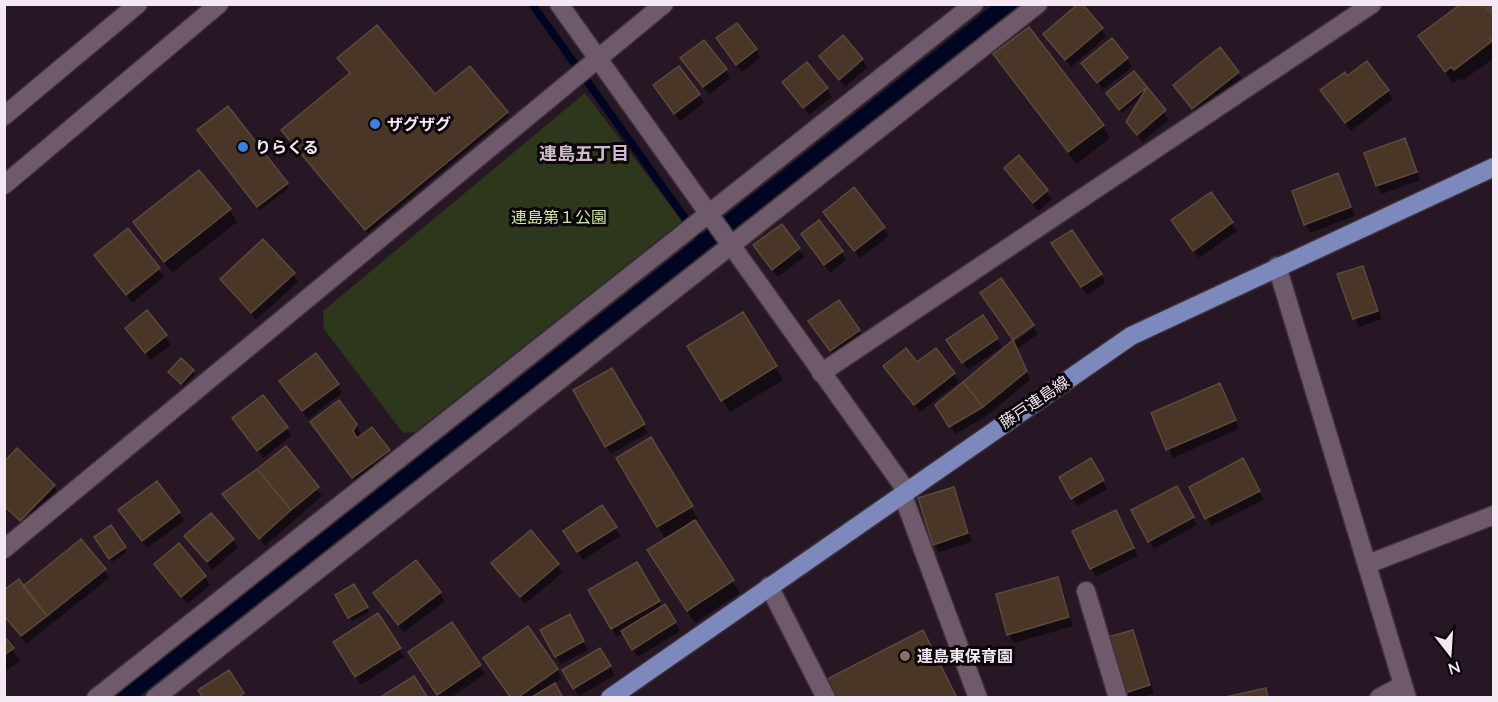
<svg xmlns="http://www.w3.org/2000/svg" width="1498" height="702" font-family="Quicksand,'Noto Sans JP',sans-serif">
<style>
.green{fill:#2d371c}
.water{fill:#000621}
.shadow{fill:#0007}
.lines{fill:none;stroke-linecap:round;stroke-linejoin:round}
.stream{stroke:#000621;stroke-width:8}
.building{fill:#493627;stroke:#5d493a;stroke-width:1.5}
.minor-casing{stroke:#3d313c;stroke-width:21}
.major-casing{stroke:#3d313c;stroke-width:21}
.minor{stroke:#6e5a6b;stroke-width:18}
.major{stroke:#7d88bd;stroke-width:18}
.shop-dot{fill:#3f7fe0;stroke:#0c060b;stroke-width:2}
.education-dot{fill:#8d6e63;stroke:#0c060b;stroke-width:2}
.labels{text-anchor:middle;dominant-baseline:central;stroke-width:6;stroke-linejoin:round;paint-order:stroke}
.poi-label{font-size:16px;font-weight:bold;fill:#f4e8f2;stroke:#0c060b;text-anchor:start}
.park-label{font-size:16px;fill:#cce7a3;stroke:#0c060b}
.street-label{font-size:16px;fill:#f4e8f2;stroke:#0c060b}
.neighbourhood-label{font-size:18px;font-weight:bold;fill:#d1bbce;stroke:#0c060b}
</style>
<rect width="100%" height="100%" fill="#271725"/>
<path class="green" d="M585,93L682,221L415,432L403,433L324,329L323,311Z"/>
<path class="water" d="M993,5H1019L138,697L113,698Z"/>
<path class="shadow" d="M1494,20V58L1462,81L1459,78L1453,83L1427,48Z
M1029,29L1103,126L1110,138L1076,164L1002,67L995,55Z
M1101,29L1106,37L1071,67L1045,34Z
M723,47L756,50L760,58L742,72Z
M821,56L862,59L867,68L845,87Z
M1127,58L1132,67L1103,90L1083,63Z
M682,59L726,70L730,78L709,95Z
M1367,63L1393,99L1351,131L1327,99Z
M1238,72L1243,81L1198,116L1175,85Z
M1133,73L1169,120L1142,142L1128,122L1144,95L1122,113L1110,97Z
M784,83L827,88L832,97L809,115Z
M655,86L699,95L704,103L680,121Z
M435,97L507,113L509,116L368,233L285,134Z
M228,108L289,188L260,210L202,134Z
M1405,140L1420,180L1382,194L1377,186Z
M1019,158L1052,199L1038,211L1006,169Z
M1338,175L1355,216L1310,233L1306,224Z
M854,190L889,236L860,258L830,220Z
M1211,194L1237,231L1199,258L1178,229Z
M230,210L237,222L172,273L142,235L135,223Z
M781,226L804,257L778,277L755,246Z
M128,230L164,277L132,303L96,256Z
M808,243L841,252L846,260L830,273Z
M1058,252L1101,274L1105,283L1087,295Z
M1362,267L1367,276L1382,319L1359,327L1339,275Z
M293,274L298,282L256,320L226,287L222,279Z
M147,313L171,345L151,360L132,336Z
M742,314L783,380L730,412L696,359Z
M982,317L1002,347L968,370L953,349Z
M1034,327L1038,334L1017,349L1030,380L988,415L955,434L937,405Z
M815,330H859L864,339L836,359Z
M611,370L648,433L611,454L575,391Z
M193,371L195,374L184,386L172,376Z
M890,374H954L959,382L920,412Z
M337,384L342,393L308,419L286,390Z
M1224,393L1239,429L1173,458L1153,414Z
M234,419L287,428L291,436L263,458Z
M356,425L362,436L388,451L393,459L358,485L317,431Z
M651,439L698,519L694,521L740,593L695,623L656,563L666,540L618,458Z
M285,448L322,496L265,546L224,495Z
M1091,460L1107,489L1077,506L1061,477Z
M4,464L54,486L59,494L26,528L4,508Z
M1247,469L1264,500L1211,526L1191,487Z
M1176,488L1197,525L1154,549L1133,511Z
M953,489L958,498L972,542L939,552L934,544Z
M179,513L184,521L147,548L125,519Z
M1120,520L1138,556L1096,577L1074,532Z
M110,527L127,552L112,562L98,542Z
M615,527L620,536L583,560L569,540Z
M186,536L233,540L238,548L212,570Z
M416,562L445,601L404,632L380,601Z
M493,563L558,565L562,573L525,604Z
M156,564L205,577L210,585L187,604Z
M637,564L662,607L664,606L680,631L638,657L623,633L617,637L590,591Z
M104,570L109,578L26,644L4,617V592Z
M1057,579L1062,587L1073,626L1014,643L1009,634Z
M354,586L369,612L352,621L337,596Z
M378,615L404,657L361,685L339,651Z
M569,616L588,650L561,664L542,630Z
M452,624L485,674L450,698H439L415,660Z
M528,628L562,678L553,684L561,698H511Z
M1133,631L1137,640L1154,693L1140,698H1129L1126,692Z
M4,638L20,661L4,672Z
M600,650L615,675L579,696L565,671Z"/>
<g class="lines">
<path class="stream" d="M532,4L702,242"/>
</g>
<path class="building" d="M1078,4H1082L1103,28L1065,60L1043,34Z
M1461,4H1484L1494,17V36L1490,38L1492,41L1454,70L1451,67L1445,72L1418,36Z
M1487,4H1494V14Z
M737,23L757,49L736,65L716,38Z
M377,25L435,94L470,66L508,112L365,230L281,130L350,73L337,58Z
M1029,27L1104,125L1068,152L993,54Z
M843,35L863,59L839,80L819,56Z
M1112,38L1128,58L1097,83L1081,63Z
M704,40L727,69L703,87L680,58Z
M1220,47L1239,72L1192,109L1173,85Z
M1367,61L1389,90L1345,123L1320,90L1345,72L1347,76Z
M807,62L828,88L803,108L782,82Z
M679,66L700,94L674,114L653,85Z
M1134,71L1147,87L1119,110L1106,93Z
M1147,87L1166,110L1137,135L1126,122Z
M228,106L288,183L257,207L197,130Z
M1405,138L1417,172L1376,186L1364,153Z
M1019,155L1048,190L1033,203L1004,168Z
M199,170L231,209L164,262L133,222Z
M1338,173L1351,207L1304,225L1292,191Z
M854,187L885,227L854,251L823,212Z
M1211,192L1233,222L1193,251L1171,220Z
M819,220L843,251L824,265L801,234Z
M782,224L800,248L772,270L753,245Z
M128,228L160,268L126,295L94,255Z
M1072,230L1102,274L1081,287L1051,243Z
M263,239L295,273L251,313L220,279Z
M1363,266L1378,311L1353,319L1337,274Z
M1001,278L1034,325L1013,340L980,293Z
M839,300L860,330L830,351L808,321Z
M147,310L167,335L145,353L125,328Z
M743,312L777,366L721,401L687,346Z
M983,315L998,338L962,363L946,340Z
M1013,340L1027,371L983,407L963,382Z
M906,348L917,362L936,348L955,373L914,405L883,366Z
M316,353L339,384L302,411L279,381Z
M181,358L194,370L181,384L168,372Z
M612,368L645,424L605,447L573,390Z
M963,382L983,407L949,427L935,405Z
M1220,383L1236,420L1166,450L1151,413Z
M263,395L288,427L257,451L232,418Z
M339,400L357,424L353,431L357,438L372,427L390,450L352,478L310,422Z
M651,437L693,506L657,527L616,458Z
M286,446L319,487L291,510L257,469Z
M17,448L55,485L20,521L4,506V462Z
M1091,458L1104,480L1071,499L1059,477Z
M1243,458L1260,491L1205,519L1189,487Z
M257,469L291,510L259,539L222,494Z
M157,481L180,512L142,541L118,510Z
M1177,486L1194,517L1148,542L1131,510Z
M954,487L968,533L933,545L918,498Z
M602,505L617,527L577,552L563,531Z
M1116,510L1134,548L1090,569L1072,531Z
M211,513L234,539L207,562L184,536Z
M695,520L734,580L687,611L647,550Z
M111,525L126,547L109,559L94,537Z
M531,530L559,564L520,597L491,563Z
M81,539L106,569L47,616L23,586Z
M179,543L206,576L181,597L154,564Z
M416,560L441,592L398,625L373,593Z
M637,562L660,601L611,629L588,590Z
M1058,577L1069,617L1007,635L996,594Z
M19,579L47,616L21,636L4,616V590Z
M354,584L368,607L348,618L335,595Z
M665,604L676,622L632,650L621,631Z
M378,613L401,648L355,677L333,642Z
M570,614L584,641L555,657L540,630Z
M452,622L481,665L437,695L408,652Z
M528,626L558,669L517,698H511L483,658Z
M923,630L957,698H832L823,681Z
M1133,630L1150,685L1125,693L1108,637Z
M4,636L14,648L4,655Z
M600,648L611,666L573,689L562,670Z
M229,670L244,693L238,698H203L198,690Z
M414,676L428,698H379Z
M555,683L563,698H530Z
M1266,688L1268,698H1221Z"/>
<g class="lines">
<g class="minor-casing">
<path id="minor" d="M559,4L906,490
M4,116L138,4
M4,185L219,4
M1277,266L1407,698
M821,373L1372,4
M902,493L978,698
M4,549L664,4
M1368,564L1494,515
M769,586L826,698
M1086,591L1118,698
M96,698L974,4
M155,698L1038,4
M1379,698L1403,685"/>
</g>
<g class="major-casing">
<path id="major" d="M610,698L1131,336L1494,167"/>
</g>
<use href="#minor" class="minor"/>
<use href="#major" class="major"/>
</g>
<g class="shop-dot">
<circle cx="375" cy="124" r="6"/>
<circle cx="243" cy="147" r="6"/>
</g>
<circle class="education-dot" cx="905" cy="656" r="6"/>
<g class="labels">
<g class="poi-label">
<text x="387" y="124">ザグザグ</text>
<text x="255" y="147">りらくる</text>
<text x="917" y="656">連島東保育園</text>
</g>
<g class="park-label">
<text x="559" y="217">連島第１公園</text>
</g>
<g class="street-label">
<text transform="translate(1034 402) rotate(-34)">藤戸連島線</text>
</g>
<g class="neighbourhood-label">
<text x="584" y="153">連島五丁目</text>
</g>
</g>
<rect width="1498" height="702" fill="none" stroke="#f4e8f2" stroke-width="12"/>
<g transform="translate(1450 654) rotate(163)" stroke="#0c060b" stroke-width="4.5" paint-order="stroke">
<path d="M0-4.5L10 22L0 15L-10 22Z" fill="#f4e8f2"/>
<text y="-9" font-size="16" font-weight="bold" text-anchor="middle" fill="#f4e8f2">N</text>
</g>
</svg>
